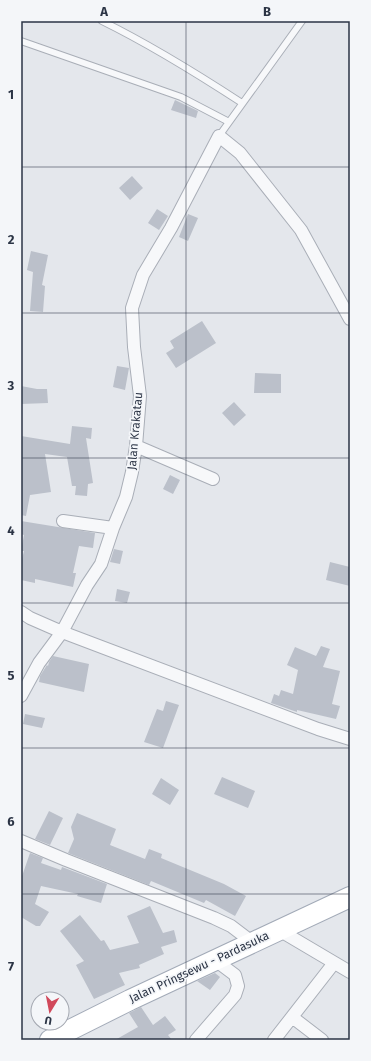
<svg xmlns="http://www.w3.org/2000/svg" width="371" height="1061" font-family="'Fira Sans',sans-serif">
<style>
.building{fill:#bbc0ca}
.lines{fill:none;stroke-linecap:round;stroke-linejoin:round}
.service-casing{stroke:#a9aeb7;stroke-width:8}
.minor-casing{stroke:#a9aeb7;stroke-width:14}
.primary-casing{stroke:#a3abb8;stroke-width:22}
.service{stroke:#f7f8fa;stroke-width:6}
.minor{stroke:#f7f8fa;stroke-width:12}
.primary{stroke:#fff;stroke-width:20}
.grid{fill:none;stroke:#2b3445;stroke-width:1;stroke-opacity:0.55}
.labels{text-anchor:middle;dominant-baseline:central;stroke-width:3.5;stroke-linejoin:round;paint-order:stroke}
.street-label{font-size:12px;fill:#2b3445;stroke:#f4f6f9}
.neatline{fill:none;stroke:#2b3445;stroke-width:1.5}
.grid-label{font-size:13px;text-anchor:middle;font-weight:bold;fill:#2b3445}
</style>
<rect width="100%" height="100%" fill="#e4e7ec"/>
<path class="building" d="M175,100L198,111L196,118L171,110Z
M132,176L143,188L130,200L119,188Z
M157,209L168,216L159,230L148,223Z
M188,214L198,218L188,241L179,237Z
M31,251L48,255L42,285L45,286L43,312L30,311L33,272L27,270Z
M202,321L216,343L176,368L166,353L174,348L170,341Z
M117,366L129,368L125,390L113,387Z
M255,373L281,374V393H254Z
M21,386L37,389H47L48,403L21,404Z
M234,402L246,415L234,426L222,413Z
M72,426L92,428L91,439L86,438L93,483L88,484L87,496L75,495L76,486H72L67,457L45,454L51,492L30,495L26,516L21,515V436L70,444Z
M170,475L180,480L173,494L163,489Z
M21,521L95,533L93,548L79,546L73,573H76L73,587L35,579V583L21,580V563L24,551H21L24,535L21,534Z
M114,549L123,551L120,564L110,562Z
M330,562L350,567V586L326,580Z
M117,589L130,592L127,603L115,601Z
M321,646L330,649L323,667L340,671L332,704L340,706L336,719L297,710V712L271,703L274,694L279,696L281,690L293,694L298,670L287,665L295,647L316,656Z
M53,656L89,664L84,692L39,682L40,676L47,665L48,666L49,662Z
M166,701L179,705L163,748L144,742L157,709L163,711Z
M25,714L45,718L42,728L23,724Z
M222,777L255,791L248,808L214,794Z
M161,778L179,790L170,805L152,794Z
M49,811L63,818L50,845L35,839Z
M77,813L116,829L110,845L145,859L149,849L162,854L161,858L224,884L246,896L235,916L206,900L204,903L151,881L149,885L68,853L74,839L71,827Z
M30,853L43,858L41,863L61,870L62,867L107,884L101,903L77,896L78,894L41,886L35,904L49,912L40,926H36L21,917V879Z
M150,906L163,933L174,930L177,942L161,947L164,954L139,965L140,968L119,973L125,985L94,999L76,965L84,961L60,931L80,915L101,941L104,940L110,950L139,943L127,916Z
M215,973L220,977L210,990L197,981Z
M141,1007L153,1025L165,1016L176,1030L168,1035L172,1040H115L138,1027L129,1013Z"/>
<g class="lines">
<g class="service-casing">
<path id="service" d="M102,21C151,45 196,73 242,103
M21,41L181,97L229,122
M219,136L302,21"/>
</g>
<g class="minor-casing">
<path id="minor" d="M136,446L213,479
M63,521L113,528
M21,612L30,618L62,632L318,729L350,739
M21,696L39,663L62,632L87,585L101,564L113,528L126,497L132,472L136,446L140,396L134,347L132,308L143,275L171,228L219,136L240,153L301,230L350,319
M21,841L66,860L214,918L231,926L252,942
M279,930L350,972
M292,1017L322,1040
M196,1040L235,995L238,986L235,975L215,960
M274,1040L334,963"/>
</g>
<g class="primary-casing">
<path id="primary" d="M50,1040L130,1000L350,897"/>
</g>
<use href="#service" class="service"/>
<use href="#minor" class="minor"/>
<use href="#primary" class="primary"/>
</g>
<path class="grid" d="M186,21V1040M21,167H350M21,313H350M21,458H350M21,603H350M21,748H350M21,894H350"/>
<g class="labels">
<g class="street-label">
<text transform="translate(135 431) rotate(-85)">Jalan Krakatau</text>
<text transform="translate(199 967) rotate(-25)">Jalan Pringsewu - Pardasuka</text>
</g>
</g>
<rect width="371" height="1061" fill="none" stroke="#f4f6f9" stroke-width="44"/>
<g transform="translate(50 1011) rotate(190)"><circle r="19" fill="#f4f6f9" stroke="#a4a8b1"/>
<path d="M0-3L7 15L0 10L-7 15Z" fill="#d1495b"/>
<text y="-6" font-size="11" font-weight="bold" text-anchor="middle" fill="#2b3445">U</text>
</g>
<rect x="22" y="22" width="327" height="1017" class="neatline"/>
<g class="grid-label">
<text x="104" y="16">A</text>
<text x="267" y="16">B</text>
<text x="11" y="99">1</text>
<text x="11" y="244">2</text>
<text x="11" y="390">3</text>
<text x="11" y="535">4</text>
<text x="11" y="680">5</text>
<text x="11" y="826">6</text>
<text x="11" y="971">7</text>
</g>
</svg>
